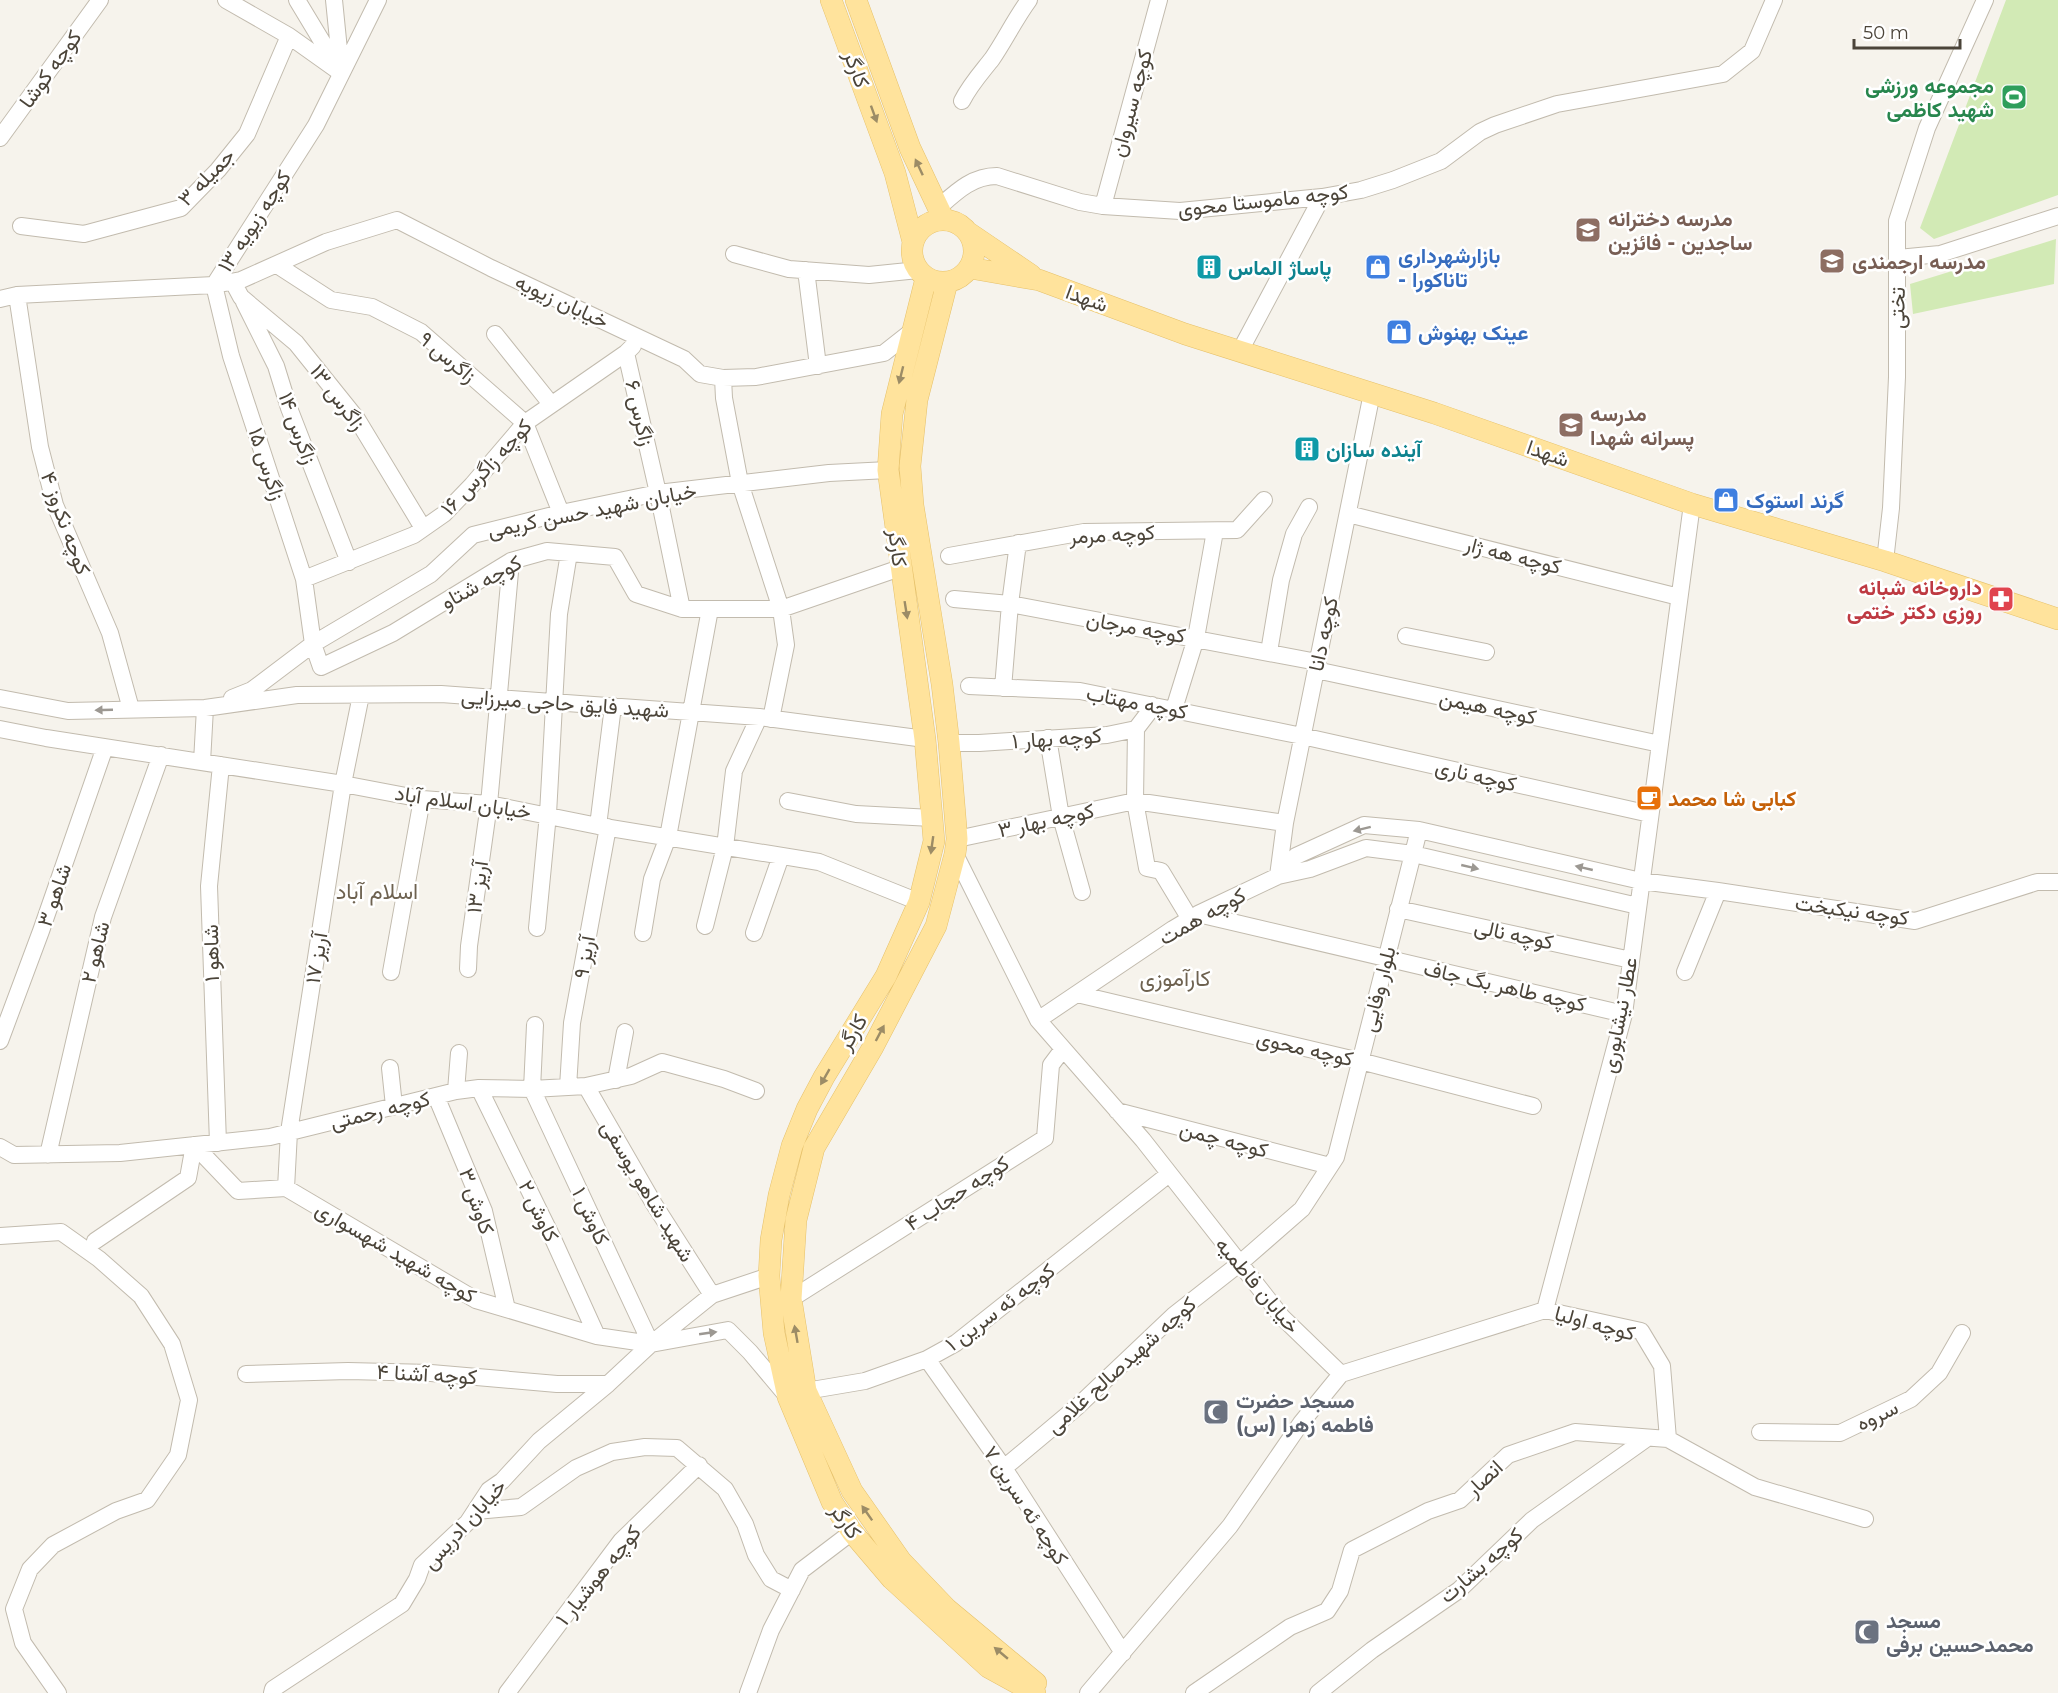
<svg xmlns="http://www.w3.org/2000/svg" width="2058" height="1693" font-family="Montserrat,Vazirmatn,sans-serif">
<style>
.green{fill:#d2eab5}
.lines{fill:none;stroke-linecap:round;stroke-linejoin:round}
.minor-casing{stroke:#c2bbae;stroke-width:18}
.major-casing{stroke:#e6c16a;stroke-width:22}
.minor{stroke:#fff;stroke-width:16}
.major{stroke:#ffe39c;stroke-width:21}
.oneway{fill:#9c8c66}
.oneway2{fill:#9c9892}
.labels{text-anchor:middle;dominant-baseline:central;stroke-width:5;stroke-linejoin:round;paint-order:stroke}
.street-label{font-size:21px;fill:#4b4439;stroke:#fff}
.leisure-label{font-size:21px;font-weight:bold;fill:#27864d;stroke:#fff;text-anchor:end}
.education-label{font-size:21px;font-weight:bold;fill:#785e54;stroke:#fff;text-anchor:start}
.shop-label{font-size:21px;font-weight:bold;fill:#366cbe;stroke:#fff;text-anchor:start}
.culture-label{font-size:21px;font-weight:bold;fill:#0d838f;stroke:#fff;text-anchor:start}
.health-label{font-size:21px;font-weight:bold;fill:#be3a42;stroke:#fff;text-anchor:end}
.food-label{font-size:21px;font-weight:bold;fill:#c56008;stroke:#fff;text-anchor:start}
.worship-label{font-size:21px;font-weight:bold;fill:#5b616d;stroke:#fff;text-anchor:start}
.neighbourhood-label{font-size:22px;fill:#6e6250;stroke:#fff}
</style>
<rect width="100%" height="100%" fill="#f6f3ec"/>
<path class="green" d="M2006,0H2058V195L1934,239L1920,228Z
M2056,239L2054,284L1913,314L1910,284Z"/>
<g class="lines">
<g class="minor-casing">
<path id="minor" d="M226,0L289,36L341,73
M297,0L338,68
M334,0L341,70
M962,101C970,85 981,73 992,59C1005,40 1015,19 1029,0
M0,138L100,0
M1103,206L1159,0
M938,208C956,192 972,176 997,176L1080,202L1103,206L1180,211L1322,197L1361,190L1393,180L1441,161L1480,132L1495,125L1557,104L1723,74L1752,51L1774,0
M21,226L84,234L181,208L218,170L247,134L289,36
M734,254L789,269L869,275L918,270
M1898,258L1940,254L2058,216
M277,265L331,300L372,307L421,332L525,423L561,513
M806,270L818,366
M233,282L241,297L296,343L357,419L423,528
M17,295L40,447L55,505L110,633L131,709
M0,299L17,295L214,285L316,125L378,0
M244,302L276,366L289,408L349,562
M495,334L551,404
M633,346L626,353L658,493L682,609
M1240,351L1322,197
M723,378L724,398L740,483L781,609L786,645L771,719
M1348,514L1679,597
M949,556L1084,532L1237,530L1264,500
M1885,561L1891,508L1897,377V221L1927,128L1985,0
M900,568L781,609H682L636,594L615,557L547,551L511,561L393,633L321,667L313,644L304,579L231,356L214,285L241,280L326,242L397,220L491,268L684,359L700,374L723,378L756,377L884,353L912,331
M304,579L414,535L444,514L472,485L525,423L626,353
M954,599L1010,604L1317,662
M1406,636L1486,652
M1269,652L1281,580L1294,534L1309,507
M1316,670L1660,744
M969,686L1080,691L1302,736L1650,814
M1003,688L1010,604L1018,543
M0,698L68,711L205,708L297,695L441,694L759,717L925,739
M232,698L252,690L313,644L431,574L473,535L561,513L658,493L829,473L888,470
M1174,709L1196,638L1215,531
M0,729L46,738L343,784L422,799L489,804L598,826L819,862L919,902
M1136,729L1135,801L1147,868L1161,871L1190,919
M1048,738L1061,817L1082,892
M949,743H979L1107,735L1136,729L1149,712L1152,705
M202,762L205,708
M788,801L856,814L932,818
M598,826L613,706
M957,839L1135,801L1285,823
M955,854L1038,1020L1143,1140L1282,1317L1341,1374
M1278,876L1296,856L1364,825L1419,830L1641,881L1718,891L1915,921L2037,882H2058
M1278,876L1285,823L1372,393
M1398,909L1631,960
M1198,914L1624,1014
M705,926L725,847L734,771L759,717
M537,928L548,814L559,614L569,553
M643,933L652,879L668,837L710,609
M754,933L781,856
M468,969L469,946L489,804L511,561
M391,972L422,799
M1685,972L1718,891
M1077,994L1360,1061L1533,1106
M1038,1020L1173,929L1198,914L1278,876L1310,869L1366,848L1413,854L1638,906
M535,1025L532,1089L651,1344
M0,1041L41,931L105,747
M390,1068L394,1106
M616,1080L625,1032
M586,1086L654,1204L712,1295
M568,1087L572,1023L608,827
M479,1088L554,1241L597,1336
M456,1091L459,1053
M436,1096L484,1211L507,1309
M1117,1111L1330,1166
M218,1143L209,886L221,765
M194,1145L238,1191L286,1188L476,1300L597,1336L651,1344L728,1330L750,1352L787,1396
M0,1147L14,1155L120,1153L270,1137L456,1091L479,1088L532,1089L586,1086L631,1076L662,1062L724,1079L756,1091
M48,1155L103,917L161,755
M286,1188L289,1132L343,784L361,695
M0,1236L61,1232L99,1259L141,1296L172,1344L189,1400L178,1455L147,1500L116,1511L53,1545L30,1569L14,1609L23,1643L58,1693
M95,1241L188,1178L194,1145
M791,1299L1045,1138L1051,1065L1063,1049
M1545,1310L1641,1331L1662,1366L1668,1439
M927,1359L1004,1468L1123,1653
M246,1374L348,1371L431,1373L557,1384H608
M1341,1374L1545,1310L1624,1014L1692,504
M806,1391L865,1381L927,1359L956,1343L1169,1174
M1760,1432L1840,1433L1911,1399L1939,1373L1962,1333
M1004,1468L1078,1406L1174,1315L1239,1264L1302,1209L1336,1157L1419,830
M476,1511L521,1507L576,1468L612,1452L645,1447L677,1448L725,1489L745,1524L756,1555L771,1579L792,1590
M272,1693L273,1689L402,1604L417,1579L422,1565L468,1522L489,1490L502,1481L539,1441L608,1384L651,1344L712,1295L769,1276
M507,1693L621,1541L699,1465
M748,1693L771,1630L802,1570L852,1532
M1088,1693L1230,1526L1301,1423L1341,1374
M1194,1693L1290,1627L1327,1611L1340,1591L1352,1550L1428,1511L1460,1500L1508,1455L1575,1432L1668,1439L1755,1487L1865,1519
M1318,1693L1372,1650L1459,1590L1532,1520L1646,1439"/>
</g>
<g class="major-casing">
<path id="major" d="M831,0L895,173L913,242
M856,0L910,148L944,220
M912 251a31 31 0 1 1 62 0a31 31 0 1 1-62 0Z
M969,233L1031,275
M970,268L1039,280L1185,334L1434,413L1692,504L1885,561L2058,619
M926,278L892,414L888,470L925,739L934,841L919,902L886,976L824,1077L807,1109L792,1146L779,1195L771,1240L769,1276L774,1333L788,1397L832,1502L852,1532L892,1579L988,1667L1035,1693
M947,283L917,400L910,466L913,505L942,684L949,743L957,839L955,854L936,926L873,1047L814,1148L796,1220L791,1299L806,1391L852,1491L901,1561L947,1609L1036,1683"/>
</g>
<use href="#minor" class="minor"/>
<use href="#major" class="major"/>
</g>
<defs><path id="oneway-solid" d="M-6-.8H1V-3.2L6.5 0L1 3.2V.8H-6Z" transform="scale(1.5)"/></defs>
<g class="oneway">
<use href="#oneway-solid" transform="translate(874 114) rotate(70)"/>
<use href="#oneway-solid" transform="translate(919 167) rotate(-115)"/>
<use href="#oneway-solid" transform="translate(901 375) rotate(104)"/>
<use href="#oneway-solid" transform="translate(906 610) rotate(81)"/>
<use href="#oneway-solid" transform="translate(932 845) rotate(98)"/>
<use href="#oneway-solid" transform="translate(880 1033) rotate(-62)"/>
<use href="#oneway-solid" transform="translate(825 1077) rotate(120)"/>
<use href="#oneway-solid" transform="translate(796 1334) rotate(-100)"/>
<use href="#oneway-solid" transform="translate(867 1513) rotate(-125)"/>
<use href="#oneway-solid" transform="translate(1001 1653) rotate(-140)"/>
</g>
<g class="oneway2">
<use href="#oneway-solid" transform="translate(104 710) rotate(178)"/>
<use href="#oneway-solid" transform="translate(1362 829) rotate(166)"/>
<use href="#oneway-solid" transform="translate(1470 867) rotate(13)"/>
<use href="#oneway-solid" transform="translate(1584 868) rotate(-167)"/>
<use href="#oneway-solid" transform="translate(708 1333) rotate(-8)"/>
</g>
<defs>
<g id="stadium-square" transform="scale(1.35)"><rect x="-9" y="-9" width="18" height="18" rx="4" fill="#2e9e5b" stroke="#fff"/><path d="M0-5a6.5 5 0 1 0 0 10a6.5 5 0 1 0 0-10ZM-3.5-1.8h7v3.6h-7Z" fill="#fff"/></g>
<g id="school-square" transform="scale(1.35)"><rect x="-9" y="-9" width="18" height="18" rx="4" fill="#8d6e63" stroke="#fff"/><path d="M0-5L7-2L0 1L-7-2ZM-4 1L0 2.5L4 1V4Q0 6-4 4Z" fill="#fff"/></g>
<g id="building-square" transform="scale(1.35)"><rect x="-9" y="-9" width="18" height="18" rx="4" fill="#0f9aa8" stroke="#fff"/><path d="M-4-6H4V6H1V3H-1V6H-4ZM-2.5-4.3h1.7v1.8h-1.7ZM.8-4.3h1.7v1.8H.8ZM-2.5-1h1.7V.8h-1.7ZM.8-1h1.7V.8H.8Z" fill="#fff"/></g>
<g id="shop-square" transform="scale(1.35)"><rect x="-9" y="-9" width="18" height="18" rx="4" fill="#3f7fe0" stroke="#fff"/><path d="M-5-2.5h2.3a2.7 3.5 0 0 1 5.4 0H5L5.5 6h-11ZM-1.5-2.5h3a1.5 2.3 0 0 0-3 0Z" fill="#fff"/></g>
<g id="pharmacy-square" transform="scale(1.35)"><rect x="-9" y="-9" width="18" height="18" rx="4" fill="#e0444e" stroke="#fff"/><path d="M-2-6h4v4h4v4h-4v4h-4v-4h-4v-4h4Z" fill="#fff"/></g>
<g id="cafe-square" transform="scale(1.35)"><rect x="-9" y="-9" width="18" height="18" rx="4" fill="#e8710a" stroke="#fff"/><path d="M-5.5-4.5H6V0H3Q3 3.5 0 3.5H-2.5Q-5.5 3.5-5.5 0ZM3-3.2v2h1.7v-2ZM-6 4.5H4V6H-6Z" fill="#fff"/></g>
<g id="mosque-square" transform="scale(1.35)"><rect x="-9" y="-9" width="18" height="18" rx="4" fill="#6b7280" stroke="#fff"/><path d="M3.5-4.9A6 6 0 1 0 3.5 4.9A5 5 0 1 1 3.5-4.9Z" fill="#fff"/></g>
</defs>
<g fill-rule="evenodd">
<use href="#stadium-square" x="2014" y="97"/>
<use href="#school-square" x="1588" y="230"/>
<use href="#school-square" x="1832" y="261"/>
<use href="#building-square" x="1209" y="267"/>
<use href="#shop-square" x="1378" y="267"/>
<use href="#shop-square" x="1399" y="332"/>
<use href="#school-square" x="1571" y="425"/>
<use href="#building-square" x="1307" y="449"/>
<use href="#shop-square" x="1726" y="500"/>
<use href="#pharmacy-square" x="2001" y="599"/>
<use href="#cafe-square" x="1649" y="798"/>
<use href="#mosque-square" x="1216" y="1412"/>
<use href="#mosque-square" x="1867" y="1632"/>
</g>
<g class="labels">
<g class="street-label">
<text transform="translate(50 69) rotate(-54)">کوچه کوشا</text>
<text transform="translate(857 69) rotate(70)">کارگر</text>
<text transform="translate(1131 103) rotate(-75)">کوچه سیروان</text>
<text transform="translate(206 177) rotate(-46)">جمیله ۳</text>
<text transform="translate(1263 200) rotate(-6)">کوچه ماموستا محوی</text>
<text transform="translate(254 221) rotate(-57)">کوچه زیویه ۱۳</text>
<text transform="translate(1087 298) rotate(20)">شهدا</text>
<text transform="translate(562 301) rotate(25)">خیابان زیویه</text>
<text transform="translate(1897 308) rotate(-89)">تختی</text>
<text transform="translate(448 357) rotate(40)">زاگرس ۹</text>
<text transform="translate(338 397) rotate(53)">زاگرس ۱۳</text>
<text transform="translate(640 413) rotate(77)">زاگرس ۶</text>
<text transform="translate(298 428) rotate(70)">زاگرس ۱۴</text>
<text transform="translate(1548 453) rotate(19)">شهدا</text>
<text transform="translate(267 464) rotate(72)">زاگرس ۱۵</text>
<text transform="translate(486 467) rotate(-47)">کوچه زاگرس ۱۶</text>
<text transform="translate(592 510) rotate(-11)">خیابان شهید حسن کریمی</text>
<text transform="translate(66 523) rotate(70)">کوچه نکروز ۴</text>
<text transform="translate(1112 534) rotate(-3)">کوچه مرمر</text>
<text transform="translate(898 548) rotate(83)">کارگر</text>
<text transform="translate(1513 555) rotate(14)">کوچه هه ژار</text>
<text transform="translate(481 582) rotate(-29)">کوچه شتاو</text>
<text transform="translate(1136 627) rotate(10)">کوچه مرجان</text>
<text transform="translate(1323 634) rotate(-78)">کوچه دانا</text>
<text transform="translate(1137 702) rotate(11)">کوچه مهتاب</text>
<text transform="translate(565 703) rotate(4)">شهید فایق حاجی میرزایی</text>
<text transform="translate(1488 707) rotate(12)">کوچه هیمن</text>
<text transform="translate(1057 738) rotate(-4)">کوچه بهار ۱</text>
<text transform="translate(1476 775) rotate(13)">کوچه ناری</text>
<text transform="translate(463 802) rotate(8)">خیابان اسلام آباد</text>
<text transform="translate(1046 820) rotate(-12)">کوچه بهار ۳</text>
<text transform="translate(477 887) rotate(-82)">آریز ۱۳</text>
<text transform="translate(54 895) rotate(-71)">شاهو ۳</text>
<text transform="translate(1852 910) rotate(8)">کوچه نیکبخت</text>
<text transform="translate(1202 916) rotate(-29)">کوچه همت</text>
<text transform="translate(1514 934) rotate(12)">کوچه نالی</text>
<text transform="translate(95 952) rotate(-76)">شاهو ۲</text>
<text transform="translate(211 953) rotate(-91)">شاهو ۱</text>
<text transform="translate(584 957) rotate(-80)">آریز ۹</text>
<text transform="translate(316 958) rotate(-81)">آریز ۱۷</text>
<text transform="translate(1505 986) rotate(13)">کوچه طاهر بگ جاف</text>
<text transform="translate(1378 989) rotate(-76)">بلوار وفایی</text>
<text transform="translate(1619 1015) rotate(-79)">عطار نیشابوری</text>
<text transform="translate(852 1032) rotate(-59)">کارگر</text>
<text transform="translate(1305 1048) rotate(13)">کوچه محوی</text>
<text transform="translate(380 1110) rotate(-14)">کوچه رحمتی</text>
<text transform="translate(1224 1139) rotate(15)">کوچه چمن</text>
<text transform="translate(648 1191) rotate(59)">شهید شاهو یوسفی</text>
<text transform="translate(957 1193) rotate(-33)">کوچه حجاب ۴</text>
<text transform="translate(477 1201) rotate(71)">کاوش ۳</text>
<text transform="translate(539 1211) rotate(64)">کاوش ۲</text>
<text transform="translate(591 1216) rotate(65)">کاوش ۱</text>
<text transform="translate(396 1252) rotate(30)">کوچه شهید شهسواری</text>
<text transform="translate(1258 1285) rotate(50)">خیابان فاطمیه</text>
<text transform="translate(1000 1307) rotate(-37)">کوچه ئه سرین ۱</text>
<text transform="translate(1595 1323) rotate(15)">کوچه اولیا</text>
<text transform="translate(1121 1365) rotate(-42)">کوچه شهیدصالح غلامی</text>
<text transform="translate(427 1374) rotate(3)">کوچه آشنا ۴</text>
<text transform="translate(1877 1415) rotate(-26)">سروه</text>
<text transform="translate(1484 1478) rotate(-43)">انصار</text>
<text transform="translate(1026 1505) rotate(57)">کوچه ئه سرین ۷</text>
<text transform="translate(846 1521) rotate(55)">کارگر</text>
<text transform="translate(464 1524) rotate(-48)">خیابان ادریس</text>
<text transform="translate(1481 1565) rotate(-41)">کوچه بشارت</text>
<text transform="translate(598 1575) rotate(-51)">کوچه هوشیار ۱</text>
</g>
<g class="leisure-label">
<text x="1994" y="85">مجموعه ورزشی<tspan x="1994" dy="24">شهید کاظمی</tspan></text>
</g>
<g class="education-label">
<text x="1608" y="218">مدرسه دخترانه<tspan x="1608" dy="24">ساجدین - فائزین</tspan></text>
<text x="1852" y="261">مدرسه ارجمندی</text>
<text x="1590" y="413">مدرسه<tspan x="1590" dy="24">پسرانه شهدا</tspan></text>
</g>
<g class="shop-label">
<text x="1398" y="255">بازارشهرداری<tspan x="1398" dy="24">- تاناکورا</tspan></text>
<text x="1418" y="332">عینک بهنوش</text>
<text x="1746" y="500">گرند استوک</text>
</g>
<g class="culture-label">
<text x="1228" y="267">پاساژ الماس</text>
<text x="1326" y="449">آینده سازان</text>
</g>
<g class="health-label">
<text x="1982" y="587">داروخانه شبانه<tspan x="1982" dy="24">روزی دکتر ختمی</tspan></text>
</g>
<g class="food-label">
<text x="1668" y="798">کبابی شا محمد</text>
</g>
<g class="worship-label">
<text x="1236" y="1400">مسجد حضرت<tspan x="1236" dy="24">فاطمه زهرا (س)</tspan></text>
<text x="1886" y="1620">مسجد<tspan x="1886" dy="24">محمدحسین برفی</tspan></text>
</g>
<g class="neighbourhood-label">
<text x="377" y="891">اسلام آباد</text>
<text x="1175" y="978">کارآموزی</text>
</g>
</g>
<path d="M1854 39v9h106v-9" fill="none" stroke="#4b4439" stroke-width="3"/>
<text x="1863" y="39" font-size="18" fill="#4b4439" stroke="#ffffff" stroke-width="4.5" paint-order="stroke">50 m</text>
</svg>
